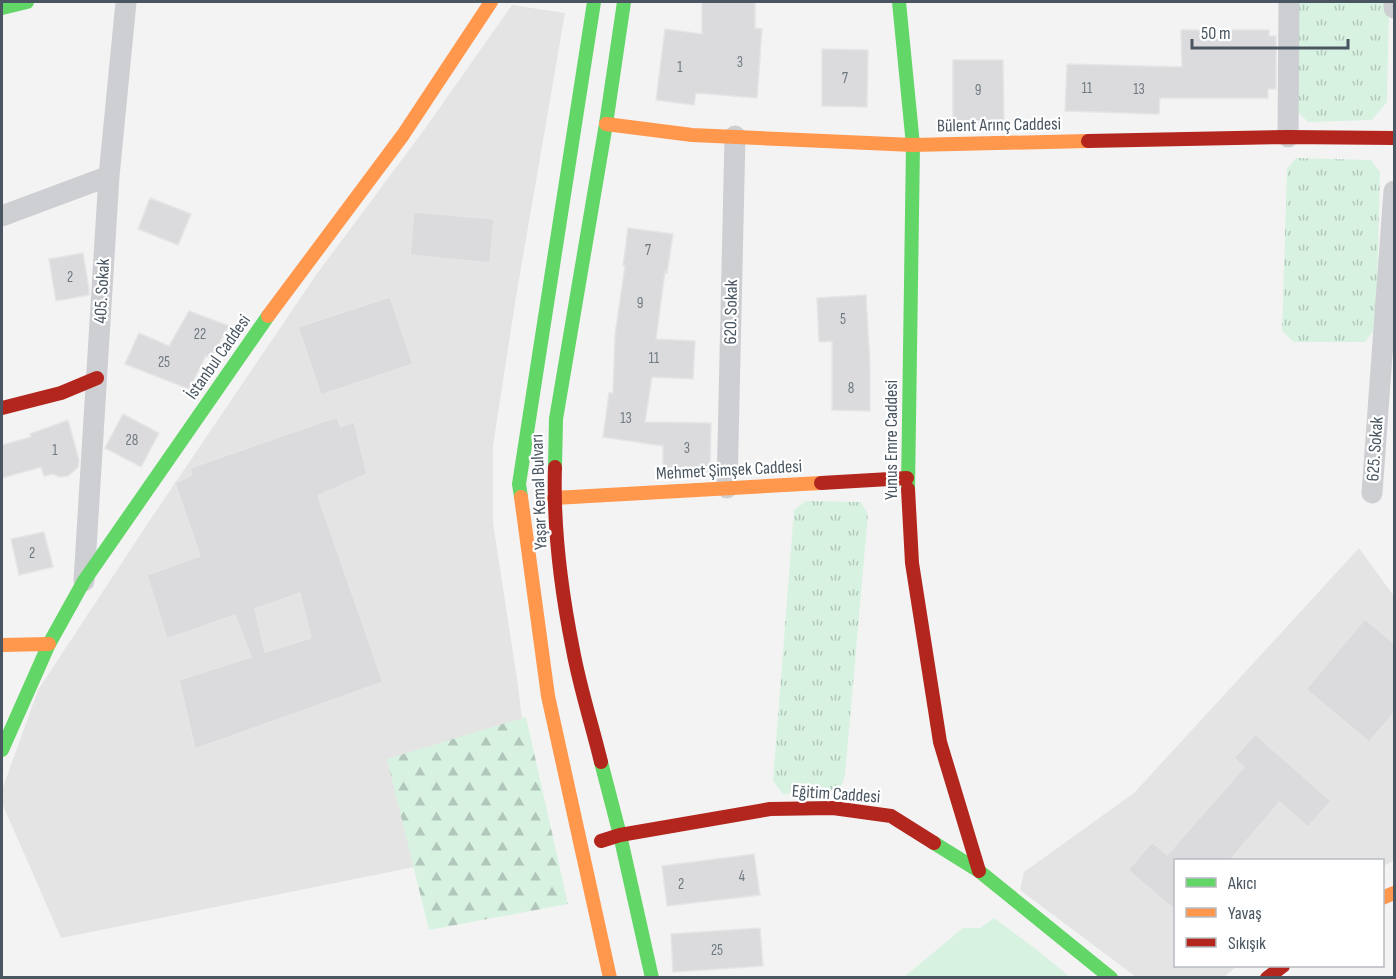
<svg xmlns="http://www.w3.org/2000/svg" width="1396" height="979" font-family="'Sofia Sans Condensed',sans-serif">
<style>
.education{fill:#e5e4e5}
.grass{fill:#d8f2e2}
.forest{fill:url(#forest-firs)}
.park{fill:url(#park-tufts)}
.building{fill:#dbdbdd;stroke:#e5e5e6;stroke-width:1.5;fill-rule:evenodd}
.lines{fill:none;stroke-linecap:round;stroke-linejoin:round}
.street{stroke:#cdcfd2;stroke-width:21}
.fast{stroke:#63d668;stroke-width:14}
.slow{stroke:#ff974d;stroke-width:14}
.jam{stroke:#b3261e;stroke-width:14}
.labels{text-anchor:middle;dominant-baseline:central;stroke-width:4.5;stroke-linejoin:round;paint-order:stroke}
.number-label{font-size:15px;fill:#6f7981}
.street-label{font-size:18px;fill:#495661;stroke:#fff}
</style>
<defs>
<pattern id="forest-firs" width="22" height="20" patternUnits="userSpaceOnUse" patternTransform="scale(1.5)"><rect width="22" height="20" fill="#d8f2e2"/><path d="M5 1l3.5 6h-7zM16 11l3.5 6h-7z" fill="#b1c7bb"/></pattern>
<pattern id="park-tufts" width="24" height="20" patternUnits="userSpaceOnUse" patternTransform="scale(1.5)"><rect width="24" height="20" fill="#d8f2e2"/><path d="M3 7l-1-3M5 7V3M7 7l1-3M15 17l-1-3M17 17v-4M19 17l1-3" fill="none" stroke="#b1c7bb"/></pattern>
</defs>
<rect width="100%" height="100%" fill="#f4f3f3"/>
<path class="education" d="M512,5L565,13L516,297L493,446V523L517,679L538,842L61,938L2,803V790L38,690L148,523L316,275L424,130Z
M1359,548L1394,596V861L1383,866L1382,860H1176V966H1237L1224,977H1136L1020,890L1024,872L1134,793Z"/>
<path class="grass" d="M994,918L1036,949L1070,977H904L963,928H980Z"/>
<path class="forest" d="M526,717L568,904L429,930L387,759Z"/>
<path class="park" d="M1296,2H1389L1387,102L1372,120L1308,122L1297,111Z
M1296,158L1371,160L1380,172L1376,328L1365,342H1294L1282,331L1287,169Z
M806,501L861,502L868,514L845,776L840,789L783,794L773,781L794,510Z"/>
<path class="building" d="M702,2H755V28L762,29L757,98L696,93L694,105L656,100L665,29L702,34Z
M1181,30H1269V36H1276V89H1268V98H1160L1159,114L1065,111L1067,64L1182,67Z
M822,49L868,50L867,107L822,106Z
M953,60H1003L1004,121H953Z
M150,198L191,214L178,245L138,229Z
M414,212L494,219L490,263L410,255Z
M628,228L673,234L667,273L665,272L656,339L695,341L693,379L652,377L645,422L711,423L710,472H663V446L603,437L609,393H613L615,335L625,266H623Z
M83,253L89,289V295L56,301L49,259Z
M866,295L870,365V411L832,410V341L819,342L817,298Z
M390,297L413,364L321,395L298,327Z
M189,311L229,326L211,358L206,356L189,389L125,364L139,333L169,346Z
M123,414L159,433L141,467L105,448Z
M337,417L341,427L354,421L367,474L318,496L383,682L195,749L179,680L251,657L235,615L167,639L147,575L200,556L175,483L192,475L190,468ZM300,593L311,638L265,652L255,609Z
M68,420L79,460L78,467L75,470L68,476L60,477L53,474L44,476L41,467L2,478V445L31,437L30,434Z
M44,532L53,567L19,575L11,539Z
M1365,619L1395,644V712L1369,742L1306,689Z
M1255,734L1331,801L1308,827L1280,802L1229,861H1173L1176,862V911L1128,870L1152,842L1167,855L1244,767L1234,758Z
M754,854L760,895L667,906L662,866Z
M760,928L763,966L673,972L671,934Z"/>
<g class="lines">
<path class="street" d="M1394,2V8
M1288,137L1289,2
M2,216L109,176
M727,488L735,136
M1372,493L1394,191
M84,581L109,176L126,2"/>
<path class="fast" d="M899,2L913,145L908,489
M2,8L27,2
M555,467L556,419L606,124L624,2
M521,497L519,484L594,2
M2,750L49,644L84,581L268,316
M601,762L620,835L652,978
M934,843L979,871L1111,978"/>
<path class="slow" d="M606,124L692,135L913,145L1088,141
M268,316L403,135L491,2
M521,497L548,696L610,978
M554,498L821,483
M2,645L49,644
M1382,898L1394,893"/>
<path class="jam" d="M1088,141L1288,137L1394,138
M2,408L61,393L97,378
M555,467C553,528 561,590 573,650C580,688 592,725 601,762
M821,483L907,478
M908,489L912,563L940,742L979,871
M601,841L620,835L770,809L833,808L891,816L934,843
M1267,978L1283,966"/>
</g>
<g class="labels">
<g class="number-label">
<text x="740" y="62">3</text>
<text x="680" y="67">1</text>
<text x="845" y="78">7</text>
<text x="1087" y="88">11</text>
<text x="1139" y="89">13</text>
<text x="978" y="90">9</text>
<text x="648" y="250">7</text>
<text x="70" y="277">2</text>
<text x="640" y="303">9</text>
<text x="843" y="319">5</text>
<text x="200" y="334">22</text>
<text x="654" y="358">11</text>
<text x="164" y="362">25</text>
<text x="851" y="388">8</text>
<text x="626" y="418">13</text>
<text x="132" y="440">28</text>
<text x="687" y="448">3</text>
<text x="55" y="450">1</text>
<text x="32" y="553">2</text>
<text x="742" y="876">4</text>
<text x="681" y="884">2</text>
<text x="717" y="950">25</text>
</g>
<g class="street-label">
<text transform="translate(999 125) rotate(-1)">Bülent Arınç Caddesi</text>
<text transform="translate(102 291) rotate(-87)">405. Sokak</text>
<text transform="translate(731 312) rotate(-89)">620. Sokak</text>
<text transform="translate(218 357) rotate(-55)">İstanbul Caddesi</text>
<text transform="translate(891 440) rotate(-90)">Yunus Emre Caddesi</text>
<text transform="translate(1375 449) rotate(-86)">625. Sokak</text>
<text transform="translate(729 470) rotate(-3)">Mehmet Şimşek Caddesi</text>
<text transform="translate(539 492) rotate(-92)">Yaşar Kemal Bulvarı</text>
<text transform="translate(836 794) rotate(4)">Eğitim Caddesi</text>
</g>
</g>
<rect width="1396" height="979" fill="none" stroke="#495661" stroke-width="6"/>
<rect x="1174" y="859" width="210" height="108" fill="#ffffff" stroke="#b6bbc0" stroke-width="1.5"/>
<rect x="1186" y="878" width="30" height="9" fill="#63d668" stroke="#b6bbc0" stroke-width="1.5"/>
<text x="1228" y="889" font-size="18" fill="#495661">Akıcı</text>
<rect x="1186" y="908" width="30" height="9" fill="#ff974d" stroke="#b6bbc0" stroke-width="1.5"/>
<text x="1228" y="919" font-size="18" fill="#495661">Yavaş</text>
<rect x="1186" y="938" width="30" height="9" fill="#b3261e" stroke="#b6bbc0" stroke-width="1.5"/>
<text x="1228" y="949" font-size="18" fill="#495661">Sıkışık</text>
<path d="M1192 39v9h156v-9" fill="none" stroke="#495661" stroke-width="3"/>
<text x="1201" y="39" font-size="18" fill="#495661" stroke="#ffffff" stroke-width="4.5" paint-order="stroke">50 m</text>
</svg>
